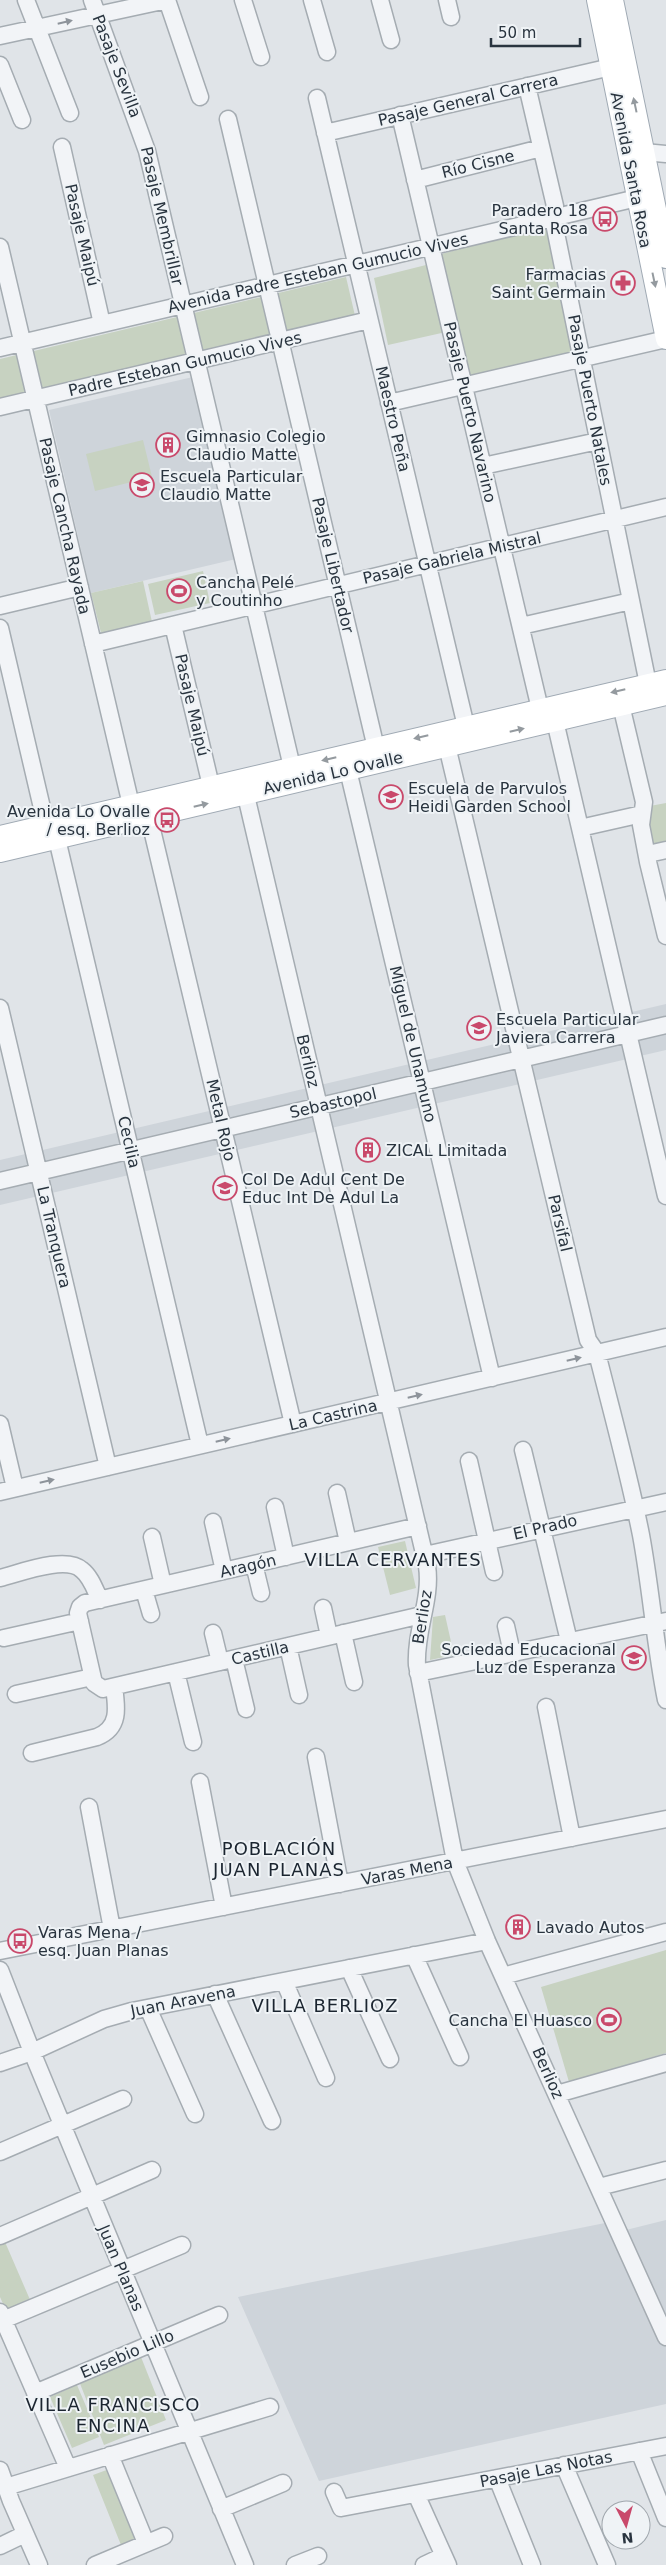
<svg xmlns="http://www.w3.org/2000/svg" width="666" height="2565" font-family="'DejaVu Sans',sans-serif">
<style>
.built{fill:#ced4da}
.green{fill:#c7d2c1}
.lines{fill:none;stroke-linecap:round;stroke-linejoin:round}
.minor-casing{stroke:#a5acb2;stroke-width:19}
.major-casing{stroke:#a0aab4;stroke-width:22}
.minor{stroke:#f2f4f7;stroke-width:16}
.major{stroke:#fff;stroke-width:20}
.oneway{fill:#8e949b}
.oneway2{fill:#949a9f}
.labels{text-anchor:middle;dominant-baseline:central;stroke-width:4;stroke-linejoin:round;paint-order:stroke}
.street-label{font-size:16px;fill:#29343f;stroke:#eff3f6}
.poi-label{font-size:16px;fill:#29343f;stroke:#eff3f6;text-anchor:start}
.neighbourhood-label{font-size:18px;letter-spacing:1px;fill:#1b2530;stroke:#eff3f6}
</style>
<rect width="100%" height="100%" fill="#e0e4e8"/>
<path class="built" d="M193,377L236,559L91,593L49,410Z
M666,1004V1050L0,1205V1160Z
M666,2220V2404L319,2481L238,2297L605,2223L610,2234Z"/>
<path class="green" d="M545,225L552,230L577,353L469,381L438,255Z
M430,264L446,332L388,345L374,278Z
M346,277L356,320L0,405V359Z
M143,440L152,477L95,491L86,454Z
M203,571L210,603L155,615L148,584Z
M143,581L152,622L101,633L91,593Z
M666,803V848L651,851L646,822L650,806Z
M405,1541L416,1588L390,1595L378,1547Z
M445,1615L454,1655L430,1660L433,1617Z
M666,1950V2053L569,2082L541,1987Z
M5,2242L31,2302L7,2313L0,2297V2244Z
M141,2357L166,2420L104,2445L79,2381Z
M77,2385L99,2437L72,2448L50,2397Z
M112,2468L139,2538L121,2545L93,2475Z"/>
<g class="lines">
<g class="minor-casing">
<path id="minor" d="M26,0L70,113
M92,0L147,151L292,767
M167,0L200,97
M243,0L261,57
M312,0L327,52
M380,0L391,40
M447,0L451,17
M0,36L167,0
M0,65L22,120
M527,86L555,206V228L648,684
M317,98L469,739
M400,115L540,709
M228,119L376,748
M325,133L611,67
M62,147L102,324
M643,163L644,152L666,154
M415,180L541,148
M0,247L131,805
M0,348L637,198L639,187
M389,403L666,339
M0,407L369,320
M483,466L598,441
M0,606L80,587
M173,625L211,786
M521,626L631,601
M0,628L46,825
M93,644L666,507
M621,705L644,802L641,825L648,862L666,936
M555,721L666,1196
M447,746L588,1340L597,1353C612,1413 629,1474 641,1535C651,1589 655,1645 666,1700
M348,770L492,1378
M243,783L427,1566C432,1599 415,1631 417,1665L455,1861L487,1941L666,2337
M149,817L293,1424
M580,828L642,814
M57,839L200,1445
M648,854L666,850
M0,1008L108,1467
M0,1181L666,1025
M0,1424L15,1488
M523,1450L569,1641
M469,1461L494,1572
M0,1492L666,1337
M337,1493L348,1542
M275,1507L286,1557
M213,1522L224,1571
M418,1526L85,1603L80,1607L78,1613L94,1683L103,1689L422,1615
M152,1537L163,1585
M425,1555L666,1502
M254,1564L261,1593
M0,1578C20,1573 66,1555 82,1570C91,1577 95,1590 100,1600
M144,1590L151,1614
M323,1608L329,1636
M506,1626L512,1653
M213,1633L220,1662
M343,1633L354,1682
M4,1638L80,1621
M288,1646L299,1695
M234,1659L246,1709
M176,1672L193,1742
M418,1673L666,1621
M16,1694L92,1677
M546,1707L572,1838
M32,1753L97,1737C120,1728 117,1708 114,1687
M316,1757L340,1884
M200,1782L224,1907
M89,1807L112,1929
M0,1951L666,1819
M414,1955L460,2057
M349,1968L390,2059
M0,1970L32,2052L245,2565
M503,1976L666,1932
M284,1981L326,2078
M215,1994L272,2121
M148,2008L195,2114
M0,2063L32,2052L104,2019L132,2011L487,1941
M557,2094L666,2063
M0,2152L123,2099
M599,2187L666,2170
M0,2236L152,2170
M0,2312L68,2468
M3,2320L182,2245
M35,2393L219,2315
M639,2451L666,2518
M110,2455L146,2543
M564,2465L607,2565
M0,2470L11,2501L39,2565
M497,2478L532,2565
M6,2487L270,2407
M334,2492L341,2508L666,2446
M416,2494L448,2565
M221,2509L283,2483
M0,2546L25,2534
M95,2565L164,2536
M295,2565L318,2556
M424,2565L443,2556"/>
</g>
<g class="major-casing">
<path id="major" d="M597,0L666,339
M613,0L666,258
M0,836L666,680
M0,852L666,695"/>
</g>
<use href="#minor" class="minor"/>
<use href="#major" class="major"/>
</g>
<defs><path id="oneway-solid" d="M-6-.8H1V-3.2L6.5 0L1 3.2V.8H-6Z" transform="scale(1.25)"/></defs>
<g class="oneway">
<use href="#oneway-solid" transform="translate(65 22) rotate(-13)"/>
<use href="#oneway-solid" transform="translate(574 1359) rotate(-13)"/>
<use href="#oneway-solid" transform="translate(415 1396) rotate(-13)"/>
<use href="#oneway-solid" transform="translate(223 1440) rotate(-13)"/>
<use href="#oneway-solid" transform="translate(47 1481) rotate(-13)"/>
</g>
<g class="oneway2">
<use href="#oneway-solid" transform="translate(635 105) rotate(-102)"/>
<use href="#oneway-solid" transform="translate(654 280) rotate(78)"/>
<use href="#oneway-solid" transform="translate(618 691) rotate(167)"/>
<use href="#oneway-solid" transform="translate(517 730) rotate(-13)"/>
<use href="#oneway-solid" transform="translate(421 737) rotate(167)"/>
<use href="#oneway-solid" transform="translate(329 759) rotate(167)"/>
<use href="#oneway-solid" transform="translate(201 805) rotate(-13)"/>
</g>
<defs>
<g id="bus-ring" transform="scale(1.25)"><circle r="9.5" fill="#eff3f6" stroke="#c9496b" stroke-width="1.5"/><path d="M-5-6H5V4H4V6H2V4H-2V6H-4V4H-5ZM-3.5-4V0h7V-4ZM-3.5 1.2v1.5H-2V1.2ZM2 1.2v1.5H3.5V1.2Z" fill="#c9496b"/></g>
<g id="pharmacy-ring" transform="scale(1.25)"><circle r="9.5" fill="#eff3f6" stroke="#c9496b" stroke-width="1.5"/><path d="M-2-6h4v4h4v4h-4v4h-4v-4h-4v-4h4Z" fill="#c9496b"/></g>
<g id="building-ring" transform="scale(1.25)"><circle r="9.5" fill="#eff3f6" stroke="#c9496b" stroke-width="1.5"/><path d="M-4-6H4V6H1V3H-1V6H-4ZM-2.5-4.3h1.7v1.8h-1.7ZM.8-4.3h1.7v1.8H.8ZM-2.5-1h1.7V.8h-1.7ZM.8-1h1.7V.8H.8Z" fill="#c9496b"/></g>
<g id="school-ring" transform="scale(1.25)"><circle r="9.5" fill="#eff3f6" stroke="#c9496b" stroke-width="1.5"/><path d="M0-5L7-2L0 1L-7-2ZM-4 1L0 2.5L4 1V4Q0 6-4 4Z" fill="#c9496b"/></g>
<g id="stadium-ring" transform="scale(1.25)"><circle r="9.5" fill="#eff3f6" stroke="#c9496b" stroke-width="1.5"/><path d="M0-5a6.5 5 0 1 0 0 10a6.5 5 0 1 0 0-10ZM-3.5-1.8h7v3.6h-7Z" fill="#c9496b"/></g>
</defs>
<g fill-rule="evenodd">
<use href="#bus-ring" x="605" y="219"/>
<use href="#pharmacy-ring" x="623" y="283"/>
<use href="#building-ring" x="168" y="445"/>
<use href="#school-ring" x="142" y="485"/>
<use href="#stadium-ring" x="179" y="591"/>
<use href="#school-ring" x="391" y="797"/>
<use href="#bus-ring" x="167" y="820"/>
<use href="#school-ring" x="479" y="1028"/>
<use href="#building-ring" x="368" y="1150"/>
<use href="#school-ring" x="225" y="1188"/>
<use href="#school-ring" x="634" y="1658"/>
<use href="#building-ring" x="518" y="1927"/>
<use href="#bus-ring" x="20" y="1941"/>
<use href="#stadium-ring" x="609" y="2020"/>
</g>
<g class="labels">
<g class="street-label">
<text transform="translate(117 66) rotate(69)">Pasaje Sevilla</text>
<text transform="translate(468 100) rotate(-13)">Pasaje General Carrera</text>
<text transform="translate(478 164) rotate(-14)">Río Cisne</text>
<text transform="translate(631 170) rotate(79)">Avenida Santa Rosa</text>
<text transform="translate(162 216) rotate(77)">Pasaje Membrillar</text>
<text transform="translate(82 235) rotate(77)">Pasaje Maipú</text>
<text transform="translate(318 273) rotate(-13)">Avenida Padre Esteban Gumucio Vives</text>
<text transform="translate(185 364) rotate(-13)">Padre Esteban Gumucio Vives</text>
<text transform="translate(590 400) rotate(79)">Pasaje Puerto Natales</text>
<text transform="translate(470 412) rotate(77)">Pasaje Puerto Navarino</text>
<text transform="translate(393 419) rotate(77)">Maestro Peña</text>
<text transform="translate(65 526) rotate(77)">Pasaje Cancha Rayada</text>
<text transform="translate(452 558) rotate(-13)">Pasaje Gabriela Mistral</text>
<text transform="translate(333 565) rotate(77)">Pasaje Libertador</text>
<text transform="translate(192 705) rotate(77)">Pasaje Maipú</text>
<text transform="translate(333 773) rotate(-13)">Avenida Lo Ovalle</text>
<text transform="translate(413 1044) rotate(77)">Miguel de Unamuno</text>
<text transform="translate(308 1061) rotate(77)">Berlioz</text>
<text transform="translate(333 1103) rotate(-13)">Sebastopol</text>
<text transform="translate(221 1120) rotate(77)">Metal Rojo</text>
<text transform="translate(129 1142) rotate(77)">Cecilia</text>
<text transform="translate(560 1223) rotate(77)">Parsifal</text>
<text transform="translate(54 1237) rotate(77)">La Tranquera</text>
<text transform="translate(333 1415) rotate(-13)">La Castrina</text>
<text transform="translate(545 1527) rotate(-13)">El Prado</text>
<text transform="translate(248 1566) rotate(-13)">Aragón</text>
<text transform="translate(422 1617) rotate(-81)">Berlioz</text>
<text transform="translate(260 1653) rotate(-13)">Castilla</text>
<text transform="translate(407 1871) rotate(-11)">Varas Mena</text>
<text transform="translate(183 2001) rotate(-11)">Juan Aravena</text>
<text transform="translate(548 2073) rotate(66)">Berlioz</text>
<text transform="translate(121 2268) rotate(67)">Juan Planas</text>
<text transform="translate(127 2354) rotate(-23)">Eusebio Lillo</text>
<text transform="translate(546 2469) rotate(-11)">Pasaje Las Notas</text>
</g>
<g class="poi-label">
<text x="588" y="210" text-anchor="end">Paradero 18<tspan x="588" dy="18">Santa Rosa</tspan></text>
<text x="606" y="274" text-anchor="end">Farmacias<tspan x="606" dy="18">Saint Germain</tspan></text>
<text x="186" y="436">Gimnasio Colegio<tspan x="186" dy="18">Claudio Matte</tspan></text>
<text x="160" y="476">Escuela Particular<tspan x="160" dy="18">Claudio Matte</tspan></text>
<text x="196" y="582">Cancha Pelé<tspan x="196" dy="18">y Coutinho</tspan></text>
<text x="408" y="788">Escuela de Parvulos<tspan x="408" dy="18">Heidi Garden School</tspan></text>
<text x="150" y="811" text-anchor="end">Avenida Lo Ovalle<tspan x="150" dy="18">/ esq. Berlioz</tspan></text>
<text x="496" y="1019">Escuela Particular<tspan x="496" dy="18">Javiera Carrera</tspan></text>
<text x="386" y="1150">ZICAL Limitada</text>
<text x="242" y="1179">Col De Adul Cent De<tspan x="242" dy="18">Educ Int De Adul La</tspan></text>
<text x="616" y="1649" text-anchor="end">Sociedad Educacional<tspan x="616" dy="18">Luz de Esperanza</tspan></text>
<text x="536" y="1927">Lavado Autos</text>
<text x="38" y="1932">Varas Mena /<tspan x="38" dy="18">esq. Juan Planas</tspan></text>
<text x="592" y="2020" text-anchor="end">Cancha El Huasco</text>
</g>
<g class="neighbourhood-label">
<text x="393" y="1559">VILLA CERVANTES</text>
<text x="279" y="1848">POBLACIÓN<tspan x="279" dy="21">JUAN PLANAS</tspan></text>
<text x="325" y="2005">VILLA BERLIOZ</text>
<text x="113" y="2404">VILLA FRANCISCO<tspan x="113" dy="21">ENCINA</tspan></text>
</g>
</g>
<g transform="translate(626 2525) rotate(174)"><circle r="24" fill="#eff3f6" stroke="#a0a7ad"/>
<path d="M0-4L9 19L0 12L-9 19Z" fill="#c9496b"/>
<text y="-8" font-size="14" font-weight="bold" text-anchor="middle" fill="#29343f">N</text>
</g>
<path d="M491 38v8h89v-8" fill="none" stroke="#29343f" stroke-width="2.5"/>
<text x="498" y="38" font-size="15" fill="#29343f" stroke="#eff3f6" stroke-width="4" paint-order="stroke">50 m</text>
</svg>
